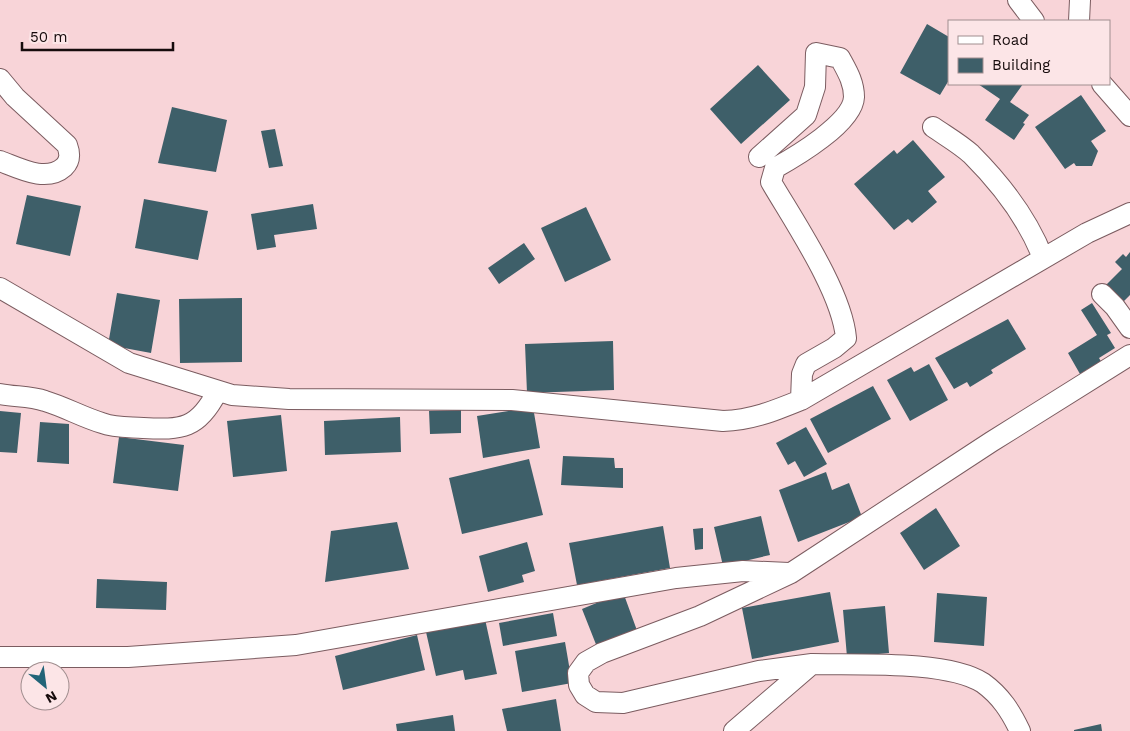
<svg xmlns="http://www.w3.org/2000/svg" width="1130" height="731" font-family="'Work Sans',sans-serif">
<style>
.building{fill:#3e5f69}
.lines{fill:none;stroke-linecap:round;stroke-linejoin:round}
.street-casing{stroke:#7b5c60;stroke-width:22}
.street{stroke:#fff;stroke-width:20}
</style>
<rect width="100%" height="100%" fill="#f8d4d8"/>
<path class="building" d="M927,24L949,37V80L940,95L900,73Z
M758,65L790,100L741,144L710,109Z
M978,84H1023L1010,102L1029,115L1023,123L1025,124L1014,140L985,120L1000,99Z
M1081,95L1106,131L1091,141L1098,151L1092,166H1076L1074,163L1065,169L1035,127Z
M172,107L227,120L216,172L158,163Z
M275,129L283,166L269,168L261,131Z
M913,140L945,177L928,191L937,202L912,223L908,219L894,230L854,184L894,150L897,154Z
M27,195L81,206L70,256L16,244Z
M144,199L208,211L198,260L135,248Z
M313,204L317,229L274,235L276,247L257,250L251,214Z
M586,207L611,260L565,282L541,228Z
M524,243L535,259L499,284L488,268Z
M1130,252V295L1123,302L1106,285L1122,269L1115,262L1123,254L1126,257Z
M117,293L160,300L151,353L108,345Z
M242,298V362L180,363L179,299Z
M1092,303L1111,333L1107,335L1115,348L1099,358L1103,365L1091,373L1088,369L1080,374L1068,353L1097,335L1081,310Z
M1008,319L1026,349L991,370L993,373L970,387L967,382L954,389L935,358Z
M613,341L614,390L527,393L525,344Z
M929,364L948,400L910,421L887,380L911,367L914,372Z
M873,386L891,419L828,453L810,419Z
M533,407L540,448L483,458L477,416Z
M461,410V433L430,434L429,411Z
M0,411L21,413L17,453L0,452Z
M281,415L287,471L233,477L227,421Z
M400,417L401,452L325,455L324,421Z
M40,422L69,424V464L37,462Z
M806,427L827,464L804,477L795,461L788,465L776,443Z
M119,437L184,445L178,491L113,483Z
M563,456L614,458L615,468H623V488L561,485Z
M529,459L543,515L462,534L449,478Z
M826,472L832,490L849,483L862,517L798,542L779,490Z
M936,508L960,546L924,570L900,533Z
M761,516L770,555L723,566L714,527Z
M397,522L409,569L325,582L331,531Z
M663,526L670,568L577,585L569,543Z
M703,528V549L695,550L693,529Z
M527,542L535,571L522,575L524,582L488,592L479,556Z
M97,579L167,582L166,610L96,608Z
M623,592L639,636L599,652L582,609Z
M830,592L839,642L752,659L742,608Z
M937,593L987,597L984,646L934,642Z
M885,606L889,653L847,657L843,610Z
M553,613L557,636L503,646L499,623Z
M485,619L497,674L465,680L463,670L436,676L426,632Z
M417,635L425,670L343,690L335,656Z
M565,642L572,683L522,692L515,651Z
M556,699L561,731H507L502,709Z
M453,715L455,731H397L396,724Z
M1101,724L1102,731H1074V730Z"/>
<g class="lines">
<g class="street-casing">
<path id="street" d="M1018,0L1034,21
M1079,21L1080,0
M0,79L15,97L67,145C70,153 71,160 64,167C46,183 19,168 0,161
M1102,84L1130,116
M933,127C946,136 960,144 971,154C1000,183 1028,219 1043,258
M759,157L806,115L815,87L816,53L840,58C847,71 854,82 854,97C853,123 795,157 775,168L771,182C795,223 842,292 846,338L834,348L806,364L802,374L801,400
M0,288L129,363L232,395L289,399L512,400L723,421C752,420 774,411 801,400L1087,233L1130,213
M1102,294L1115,307L1130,328
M0,394C15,397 30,396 45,401C65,407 82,417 102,423C115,428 129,427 143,428C182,430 198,429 217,392
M0,657H128L296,645L676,578L743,571L789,573
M812,664L759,671L623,703L596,702L585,695L579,685L578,673L586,662L602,653L700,616L791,573L991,442L1130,355
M734,731L812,664C856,665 948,660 983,683C1001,696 1011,712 1020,731"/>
</g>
<use href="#street" class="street"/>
</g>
<rect x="948" y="20" width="162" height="65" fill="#fce5e7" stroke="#a08e8f"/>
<rect x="958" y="36" width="25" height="8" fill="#ffffff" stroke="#a08e8f"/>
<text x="992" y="45" font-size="15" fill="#160b0c">Road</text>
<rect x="958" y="58" width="25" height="15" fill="#3e5f69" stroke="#a08e8f"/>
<text x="992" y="70" font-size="15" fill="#160b0c">Building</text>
<g transform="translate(45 686) rotate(151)"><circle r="24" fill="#fce5e7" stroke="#a08e8f"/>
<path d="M0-4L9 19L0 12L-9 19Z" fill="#226478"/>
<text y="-8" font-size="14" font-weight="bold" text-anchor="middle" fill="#160b0c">N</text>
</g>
<path d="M22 42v8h151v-8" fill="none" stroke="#160b0c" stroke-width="2.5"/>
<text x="30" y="42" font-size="15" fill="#160b0c" stroke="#fce5e7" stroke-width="4" paint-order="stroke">50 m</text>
</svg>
